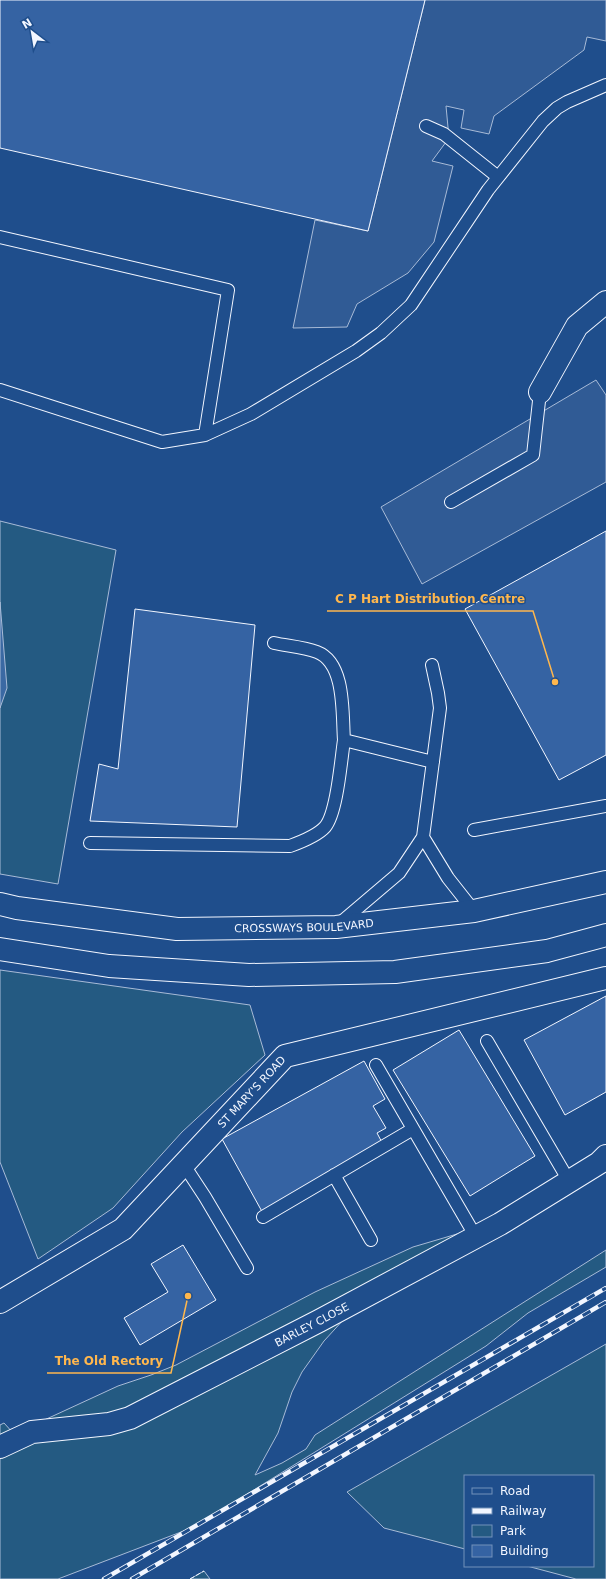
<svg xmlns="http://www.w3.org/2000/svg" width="606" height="1579" font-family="'DejaVu Sans',sans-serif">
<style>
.green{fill:#245a82;stroke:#a8bbd7}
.parking{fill:#305b95;stroke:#a8bbd7}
.water{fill:#3b69a3;stroke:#a8bbd7}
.building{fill:#3563a3;stroke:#f2f6ff}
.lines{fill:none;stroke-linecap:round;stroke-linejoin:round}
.lane-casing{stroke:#f2f6ff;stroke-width:14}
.street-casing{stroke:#f2f6ff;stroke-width:24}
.primary-casing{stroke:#f2f6ff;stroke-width:24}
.lane{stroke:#1f4e8c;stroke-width:12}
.street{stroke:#1f4e8c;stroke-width:22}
.primary{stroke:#1f4e8c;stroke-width:22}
.rail-casing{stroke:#f2f6ff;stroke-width:4.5}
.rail{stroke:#1f4e8c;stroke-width:3;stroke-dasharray:9;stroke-linecap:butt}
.fence{stroke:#f2f6ff;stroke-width:1;stroke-dasharray:5 2;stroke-linecap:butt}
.labels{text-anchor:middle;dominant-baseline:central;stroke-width:3;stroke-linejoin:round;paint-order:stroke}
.street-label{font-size:11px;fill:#f2f6ff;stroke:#1f4e8c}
.leader{fill:none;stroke:#ffb74d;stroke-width:1.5}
.callout-dot{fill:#ffb74d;stroke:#1f4e8c;stroke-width:1.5}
.callout-label{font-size:12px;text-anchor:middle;font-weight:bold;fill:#ffb74d;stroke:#1f4e8c;stroke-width:3;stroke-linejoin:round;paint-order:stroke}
</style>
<rect width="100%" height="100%" fill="#1f4e8c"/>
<path class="green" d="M0,521L116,550L58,884L0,874Z
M0,970L250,1005L265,1055L182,1132L113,1208L38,1259L0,1162Z
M457,1234L458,1250L345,1318L324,1341L302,1372L292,1392L278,1433L255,1475L282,1463L306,1449L315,1435L606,1250V1267L528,1313L486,1346L194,1527L58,1579H0V1425L4,1423L14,1434L118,1386L151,1375L176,1365L315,1292L413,1247Z
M606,1344V1579H576L527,1566H593V1476H465V1549L384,1528L347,1492Z
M204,1571L210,1579H190Z"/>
<path class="parking" d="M425,0H606V41L587,37L584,50L494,116L489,134L461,128L464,110L446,106L449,138L432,161L453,166L434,242L408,273L357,304L347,327L293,328L315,220L368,231Z
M596,380L606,395V482L422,584L381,507Z"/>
<path class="water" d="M0,602L7,688L0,708Z"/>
<path class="building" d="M0,0H425L368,231L0,148Z
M606,531V755L559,780L465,609Z
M135,609L255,625L237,827L90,821L99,764L118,769Z
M606,996V1092L565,1115L524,1040Z
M459,1030L535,1156L470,1196L393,1070Z
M364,1061L385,1099L373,1106L386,1128L377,1133L386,1150L265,1217L222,1139Z
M183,1245L216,1300L140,1345L124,1318L168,1292L151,1264Z"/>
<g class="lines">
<g class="lane-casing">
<path id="lane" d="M426,126L444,134L498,177
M0,237L228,290L205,435
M0,390L162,442L205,435L251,414L356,351L381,333L411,305L488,190L543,121L557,108L567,102L606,85
M451,502L533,455L540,392
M274,643C288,646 304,647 317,652C346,663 342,715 344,740
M474,830L606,806
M423,837L448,878L474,911
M90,843L290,846C301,842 317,836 325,827C337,813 341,760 344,740L433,762
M339,924L399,873L423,837L440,708L438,693L432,665
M487,1041L569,1181
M376,1065L476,1237
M184,1165L205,1197L247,1268
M334,1175L371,1240
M263,1217L413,1129"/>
</g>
<g class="street-casing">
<g id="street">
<path d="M540,392L577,326L606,302"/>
<path id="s1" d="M0,1302L123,1229L285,1056L606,978"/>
<path id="s2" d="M0,1447L32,1432L109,1424L130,1418L319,1321L500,1224L599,1163L606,1156"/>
</g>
</g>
<g class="primary-casing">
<g id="primary">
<path id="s3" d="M0,904L17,908L177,929L336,927L474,911L606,882"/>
<path d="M0,949L109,966L249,975L395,972L547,951L606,935"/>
</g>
</g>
<use href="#lane" class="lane"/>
<use href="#street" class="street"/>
<use href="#primary" class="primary"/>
<g class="rail-casing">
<path id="rail" d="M104,1579L606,1288
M132,1579L606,1302"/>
</g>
<use href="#rail" class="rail"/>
<path class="fence" d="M190,1579L204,1571"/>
</g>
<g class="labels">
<g class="street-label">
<text stroke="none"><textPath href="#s3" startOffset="306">CROSSWAYS BOULEVARD</textPath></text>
<text stroke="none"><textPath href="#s1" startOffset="331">ST MARY'S ROAD</textPath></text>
<text stroke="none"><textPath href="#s2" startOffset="339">BARLEY CLOSE</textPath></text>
</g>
</g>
<path class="leader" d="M555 682L533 611H327M188 1296L171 1373H47"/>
<g class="callout-dot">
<circle cx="555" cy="682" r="4"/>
<circle cx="188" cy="1296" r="4"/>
</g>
<g class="callout-label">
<text x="430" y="603">C P Hart Distribution Centre</text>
<text x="109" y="1365">The Old Rectory</text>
</g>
<rect x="464" y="1475" width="130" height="92" fill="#1f4e8c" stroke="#7391ba"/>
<rect x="472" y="1488" width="20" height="6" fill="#1f4e8c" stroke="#7391ba"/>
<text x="500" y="1495" font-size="12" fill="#f2f6ff">Road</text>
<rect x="472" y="1508" width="20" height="6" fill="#f2f6ff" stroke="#7391ba"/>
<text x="500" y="1515" font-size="12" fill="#f2f6ff">Railway</text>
<rect x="472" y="1525" width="20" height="12" fill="#245a82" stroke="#7391ba"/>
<text x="500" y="1535" font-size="12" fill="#f2f6ff">Park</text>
<rect x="472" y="1545" width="20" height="12" fill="#3563a3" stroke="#7391ba"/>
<text x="500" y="1555" font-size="12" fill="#f2f6ff">Building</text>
<g transform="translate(32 32) rotate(329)" stroke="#1f4e8c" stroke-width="3" paint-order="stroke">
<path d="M0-3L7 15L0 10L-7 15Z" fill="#f2f6ff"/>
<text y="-6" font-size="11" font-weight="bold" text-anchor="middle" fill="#f2f6ff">N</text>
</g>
</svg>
